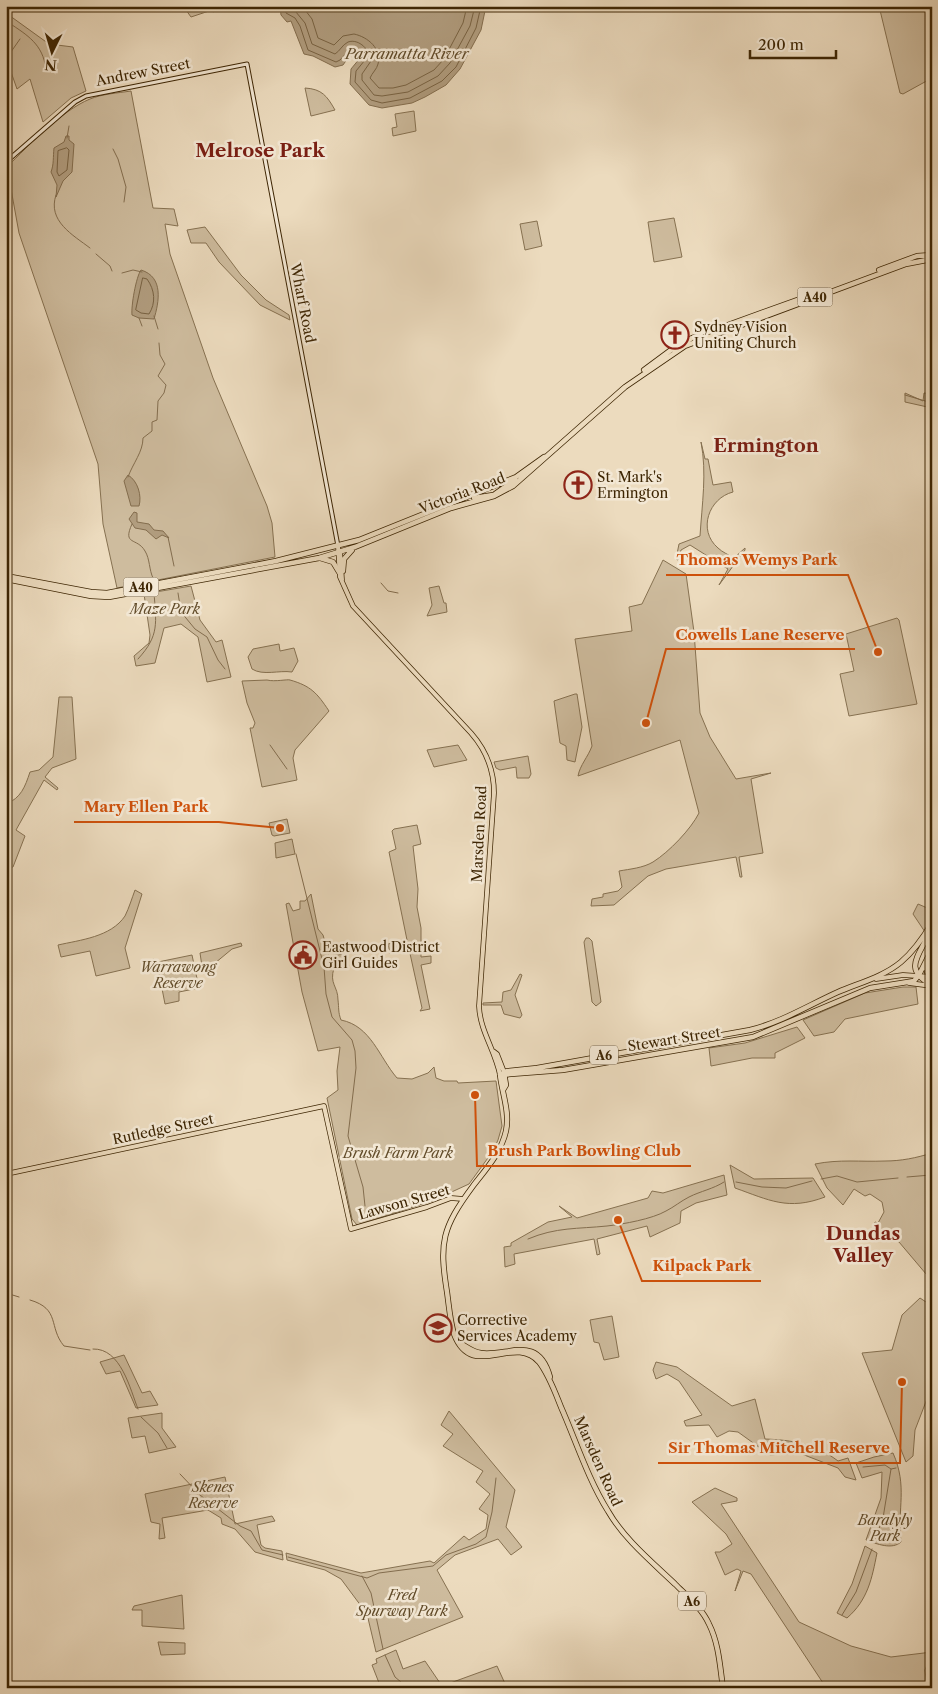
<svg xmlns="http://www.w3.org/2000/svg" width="938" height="1694" font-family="'Libre Caslon Text',serif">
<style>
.green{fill:#cebc9e;stroke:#867151}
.water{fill:#b19d7f;stroke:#836d4e}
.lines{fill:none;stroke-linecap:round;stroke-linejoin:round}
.shore{stroke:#786242;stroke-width:1}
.stream{stroke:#836d4e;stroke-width:1}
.secondary-casing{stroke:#3e2604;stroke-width:5}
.primary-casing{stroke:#3e2604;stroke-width:5.5}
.highway-casing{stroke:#3e2604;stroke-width:6}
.secondary{stroke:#f3e8d5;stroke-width:3}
.primary{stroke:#ecdbbe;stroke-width:4}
.highway{stroke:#ecdbbe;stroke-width:4.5}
.labels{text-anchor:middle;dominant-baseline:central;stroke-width:5;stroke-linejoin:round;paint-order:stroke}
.shield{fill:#f3e8d5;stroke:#746043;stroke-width:1}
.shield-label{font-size:12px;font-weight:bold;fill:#3e2604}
.street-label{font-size:14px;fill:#3e2604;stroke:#f3e8d5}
.poi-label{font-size:14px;fill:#3e2604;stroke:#f3e8d5;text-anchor:start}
.park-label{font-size:14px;font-style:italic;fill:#624c2a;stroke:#f3e8d5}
.water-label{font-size:15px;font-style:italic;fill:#604a29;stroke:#f3e8d5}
.district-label{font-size:19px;font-weight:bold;fill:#7a1f14;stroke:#f3e8d5}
.leader{fill:none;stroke:#ce510b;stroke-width:2}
.callout-dot{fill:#ce510b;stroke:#f3e8d5;stroke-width:2}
.callout-label{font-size:15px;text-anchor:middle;font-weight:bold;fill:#ce510b;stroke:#f3e8d5;stroke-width:5;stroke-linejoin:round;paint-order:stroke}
</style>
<rect width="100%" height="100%" fill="#ecdbbe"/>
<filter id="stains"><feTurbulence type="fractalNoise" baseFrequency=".004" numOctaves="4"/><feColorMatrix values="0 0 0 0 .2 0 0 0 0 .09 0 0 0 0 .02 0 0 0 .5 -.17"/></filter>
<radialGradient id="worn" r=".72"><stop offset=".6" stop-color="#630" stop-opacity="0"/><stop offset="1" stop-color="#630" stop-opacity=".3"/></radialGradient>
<path class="green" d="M183,6H254L237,10L222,7L213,12L212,10L191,17Z
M879,6H928L932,13V78L903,94L900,93Z
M6,13L49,44L73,47L86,91L71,98L43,122L30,79L17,89L11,72L6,73Z
M305,88C322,89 327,96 335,110L311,116Z
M131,91L153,208L174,209L178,226L165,224L170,254L213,378L267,506L272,523L275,557L117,588L103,524L98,464L19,233L7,167C29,145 61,111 90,99C102,94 118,93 131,91Z
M414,111L416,131L393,136L392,128L397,127L395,114Z
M674,218L682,257L654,262L648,222Z
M537,221L542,246L525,250L520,224Z
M205,227L241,275L266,300L289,315L290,320L260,305L219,262L206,243H191L187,230Z
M905,393L923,401L924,393L932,394V408L905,402Z
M701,442L705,459H708L713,485L731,482L733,492C709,498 697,530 718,548C722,552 729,555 734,558L745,548V550L719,585L728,569L690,545L681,550L678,560L676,559L679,544L700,536C702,504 707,473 701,442Z
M663,560L686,574L694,632L700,713L710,737L736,779L771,773L751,779L763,853L739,857L742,877H740L736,857L666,869L648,876L614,905L591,906L592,899L603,897V894L618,891L622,887L619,871C630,869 643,868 653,862C669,852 691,829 699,813L680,740L578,776C580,765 588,757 592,746L575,639L632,631L629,607L642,604Z
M191,586L200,620L216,642L222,640L231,677L207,682L198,637L181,624L164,628L155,663L136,666L134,656L149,643L150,635L144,594Z
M439,586L444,603H446L447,612L427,616L432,605L429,588Z
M897,618L899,620L917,704L849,716L840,674L854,671L846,634Z
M279,644L280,651L294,648L298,661L292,672C279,670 263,676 252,669L248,657L253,649Z
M267,680C275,682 288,679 290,680C311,686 317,693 329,711L295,750L293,758L297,780L262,787L250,728H253L255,723L247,703L242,681Z
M575,694H577L582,727L575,762L567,760L566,746L560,743L554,701Z
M59,697H72L76,759L52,768L45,777L58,788L57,790L44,780L16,830L25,836L13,867L6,869V804C21,798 25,787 30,772L39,770L53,757Z
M458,745L467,760L434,767L427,750Z
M528,756L531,774L529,778H517L516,767L500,770L496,768L494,762Z
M287,819L290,833L274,836L272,835L269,823Z
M417,825L421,844L413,846L418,889L417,907L421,928V957L431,956V963L421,965L430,1009L420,1011L422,1008L409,949L392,951L390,954L388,944L407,940L389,852L396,849L392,831L394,829Z
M292,839L295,854L276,858L275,843Z
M135,890L142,894L125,948L130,968L96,976L90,951L61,957L58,945C80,940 111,937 125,916C129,908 132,898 135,890Z
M311,894L318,929L323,935L329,956L345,954L347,961L334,968C329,984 338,986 338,1000C339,1008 338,1012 341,1020C371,1026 379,1057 397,1078L412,1079L428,1073L434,1067L436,1078L444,1081H457L458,1083L496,1081L502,1126L498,1140L493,1151L469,1184L432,1201L357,1225L352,1219L327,1098L338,1090L337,1071L340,1047L318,1051L302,992L286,904L289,903L293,911L300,909V901H305Z
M918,904L932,910V919L925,932L913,914Z
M586,938H589L592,941L601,1002L596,1006L592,1002L584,942Z
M241,943L242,946L232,949L203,973L200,953Z
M192,955L199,988L179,992V1001L165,1004L158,968L148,967L153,959L158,962Z
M520,974L522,975L515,995L522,1015L520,1018L504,1014L501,1005H483V1003L502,1002L503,992L511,990Z
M903,987H916L918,1004L845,1019L834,1032L814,1036L803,1020L865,993Z
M797,1027L805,1038L775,1053V1058H752L711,1066L709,1048L745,1043Z
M932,1153V1281L899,1242L874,1226L875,1222L878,1223L884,1212L882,1202L870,1194L865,1196L854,1189L843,1205L827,1188L815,1164C840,1159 860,1162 885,1161C901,1161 916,1158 932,1153Z
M730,1165L754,1179L813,1178L825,1197C788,1211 769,1200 735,1188Z
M724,1175L727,1195L696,1203L681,1211L680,1223L650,1237L647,1226L597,1239L600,1254L597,1255L594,1239L514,1254L515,1264L505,1267L504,1247L511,1246V1243L548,1222L572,1217L559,1206L577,1218L648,1198L652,1191L663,1193Z
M920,1298L932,1306V1386L915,1430L913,1456L906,1462L862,1353L892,1350L902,1315Z
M612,1316L619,1357L604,1360L599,1343L594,1342L590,1320Z
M124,1355L142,1393L150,1391L158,1405L136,1408L120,1371L106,1374L100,1362Z
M656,1362L677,1367L732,1406L755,1399L765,1439C792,1440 816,1444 838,1461L848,1458L856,1480L845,1477L838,1468L799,1453L770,1455L738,1432L729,1431L717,1437L709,1425L686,1426L684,1421L702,1415L679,1381L667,1374L656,1379L653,1370Z
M449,1411L515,1490L506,1527L522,1547L511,1555L498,1539L455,1555L437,1570L463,1617L376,1652L367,1614L341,1579L325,1570L287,1560L286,1553L361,1573L430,1561L434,1563L464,1536L469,1540L486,1529L488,1515L479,1509L490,1494L476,1482L483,1471L443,1446L453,1434L441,1425Z
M162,1413V1428L176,1447L149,1453L145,1436L132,1438L128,1418Z
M893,1453C908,1487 897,1508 901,1542C892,1550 877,1544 866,1540L881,1498L882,1472L862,1478L856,1463L874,1457Z
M225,1477L235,1524L272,1516L275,1521L257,1525L261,1545L265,1548L282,1551L283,1560L255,1552L235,1529L222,1524L221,1518L208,1510L162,1518L165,1538L159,1539L160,1524L151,1522L145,1494Z
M715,1488L737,1498V1501L721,1504L799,1622L851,1646L891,1657L932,1652L925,1670L927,1688H818L823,1683L751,1574L743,1571L735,1591L741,1571L737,1569L725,1575L715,1552H720L732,1544L726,1534L692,1502Z
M865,1546L877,1553C872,1578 868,1600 847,1618L837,1613L852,1584Z
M182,1595L184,1629L142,1626V1610H132L134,1606Z
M158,1642L185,1643V1654L161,1655Z
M396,1650L403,1669L425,1661L442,1686L497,1666L507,1688H381L372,1665L377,1663L376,1659Z"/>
<path class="water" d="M280,6H486L481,30L460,69L446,85L425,97L412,103L382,108L369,105L350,84L351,69L360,58L352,52L343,65L335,67L313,56L304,54L291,21L287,22L281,15Z
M66,136H69V140L74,144L72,172L63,181L56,197L57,185L51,172C54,164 53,157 54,148L64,142Z
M141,270C164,277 159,302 154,319L139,318L132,315C131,306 136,277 141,270Z
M128,475C138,481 142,496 139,506H131L124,481Z
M134,512L137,513V522L149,524L154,530L163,531L169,538L162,535L156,539L146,530L135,528L129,519Z"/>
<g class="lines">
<path class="shore" d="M285,6L286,13L295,18L300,26L308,50L336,62L340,60L351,48L363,54L365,60L356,71L355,82L371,100L382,103L410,98L442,81L456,67L476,28L481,6
M291,6L305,23L312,44L335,54C340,51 342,45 348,42C359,38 371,51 371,61L362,74V80L374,95L382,96L408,92L438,76L450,63L470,26L475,6
M302,6L312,19L318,38L334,45L343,36L354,34C368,37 382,49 378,64C377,69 372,73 370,78L379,88H393L406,85L434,70L444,59L463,23L467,6
M67,148L69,150L67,170L59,176L57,172L58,151Z
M143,278L147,279C155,290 156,303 149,314L141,313L136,310Z"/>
<path class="stream" d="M6,21C24,33 41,42 45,64
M6,59L20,39
M67,138L69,126
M113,149L118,159L126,187L124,202
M56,195C47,221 73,235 90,248
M96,254L110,266L112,271
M122,273L133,270L142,272
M154,316L158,329
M139,318L142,326
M905,395L932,403
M128,477C133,463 143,452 143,438L152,431V422L157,420L158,401L164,393L166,385L158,376L165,364L160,355L159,343
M132,524C122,546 137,537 145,551C150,559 149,570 153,578
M168,537L174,566
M381,583L388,591L398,593
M178,593L181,612L195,629L207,637L218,660L225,669
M138,659C160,635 156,623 154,592
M270,745L287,769
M296,854L324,967L326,994L332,1017L352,1040L355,1051L356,1068L348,1136L363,1187L365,1206
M907,1177L931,1175
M821,1179L837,1176L857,1182L898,1178
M736,1182L762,1187L786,1188L812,1181
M528,1239C556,1227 578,1229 607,1226C624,1224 652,1219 666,1211C674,1207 681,1201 689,1197C701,1191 713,1189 724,1182
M6,1293L19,1297
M30,1300C61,1309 48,1327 64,1346L90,1350
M93,1349C121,1348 130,1389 138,1409
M141,1417L158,1433L167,1448
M863,1467L885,1465L891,1469
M180,1474L200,1495L240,1526L251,1531L262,1550L283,1555
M874,1542L883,1518L891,1469L896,1468
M288,1557L367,1578L379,1573L433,1566L446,1555L476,1544L486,1537L492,1512L496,1478
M362,1576L371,1593L383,1649
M842,1615L856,1592L872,1549
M385,1655L395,1677L408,1688"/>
<g class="secondary-casing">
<path id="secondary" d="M6,162L75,102L86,96L247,64L338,546"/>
</g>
<g class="primary-casing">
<path id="primary" d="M338,546L340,577L353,606L471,733C486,750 494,770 494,793L479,1006C480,1031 495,1050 500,1075
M340,551L342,580
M876,979L903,975L932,977
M909,983L932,986
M493,1051L497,1054L504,1072
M6,1174L324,1106L351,1229L427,1207L451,1198L463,1199"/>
</g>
<g class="highway-casing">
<path id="highway" d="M879,270L917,256L932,255
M644,370L671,350L692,338L811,295
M495,494L515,480
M474,498L493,495
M320,558L333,562L339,572
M343,571L344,559L352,550
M6,576L91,592L107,593L276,561L359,540L516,477L544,457
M6,579L91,596L109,597L319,558L355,547L451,508L494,496L513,486L625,387L685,346L906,264L932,259
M929,934C918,957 903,970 932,985
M926,962L927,972L932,976
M500,1075C502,1093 510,1112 506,1131C501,1153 486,1169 473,1186C442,1228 439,1242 447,1292C449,1306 450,1321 454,1334C472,1382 514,1333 539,1362C549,1375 555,1392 561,1407C576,1441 588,1479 608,1511C624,1539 652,1562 675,1584C687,1596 702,1608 709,1624C719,1644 720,1667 723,1688
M500,1075L507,1071L537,1068L750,1030C782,1022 809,1005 838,992C859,983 883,977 901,962C914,951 923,938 932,923
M500,1075L563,1070L753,1037L870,988L914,981L919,975L932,949
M503,1090L506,1085L504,1073
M460,1343C467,1347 473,1352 481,1353C507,1357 538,1333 550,1377"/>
</g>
<use href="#secondary" class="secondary"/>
<use href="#primary" class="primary"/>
<use href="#highway" class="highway"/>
</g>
<defs>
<g id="church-ring" transform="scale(1.4375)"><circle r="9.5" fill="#f3e8d5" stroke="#8f2418" stroke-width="1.5"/><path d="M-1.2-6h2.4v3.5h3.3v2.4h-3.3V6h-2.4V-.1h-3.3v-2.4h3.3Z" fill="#8f2418"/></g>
<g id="civic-ring" transform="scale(1.4375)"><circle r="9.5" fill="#f3e8d5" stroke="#8f2418" stroke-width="1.5"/><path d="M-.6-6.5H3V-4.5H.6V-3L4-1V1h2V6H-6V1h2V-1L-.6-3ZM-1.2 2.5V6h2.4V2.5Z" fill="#8f2418"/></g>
<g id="university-ring" transform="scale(1.4375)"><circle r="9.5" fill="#f3e8d5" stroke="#8f2418" stroke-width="1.5"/><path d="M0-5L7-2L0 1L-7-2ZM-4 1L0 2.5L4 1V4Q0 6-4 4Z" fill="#8f2418"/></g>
</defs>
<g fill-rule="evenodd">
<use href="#church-ring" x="675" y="335"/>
<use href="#church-ring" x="578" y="485"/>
<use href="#civic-ring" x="303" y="955"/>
<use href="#university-ring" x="438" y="1328"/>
</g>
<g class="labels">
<g class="shield">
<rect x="797.5" y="287.5" width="35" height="19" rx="4"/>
<rect x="123.5" y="577.5" width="35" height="19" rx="4"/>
<rect x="590" y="1045.5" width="28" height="19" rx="4"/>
<rect x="678" y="1591.5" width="28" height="19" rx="4"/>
</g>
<g class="shield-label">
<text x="815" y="297">A40</text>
<text x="141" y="587">A40</text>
<text x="604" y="1055">A6</text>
<text x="692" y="1601">A6</text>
</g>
<g class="street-label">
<text transform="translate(143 72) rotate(-11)">Andrew Street</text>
<text transform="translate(303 303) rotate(79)">Wharf Road</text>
<text transform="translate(462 493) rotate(-21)">Victoria Road</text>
<text transform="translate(479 834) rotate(-87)">Marsden Road</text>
<text transform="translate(674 1039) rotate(-9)">Stewart Street</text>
<text transform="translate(163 1129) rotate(-12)">Rutledge Street</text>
<text transform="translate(404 1202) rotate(-16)">Lawson Street</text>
<text transform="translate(598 1461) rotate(66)">Marsden Road</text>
</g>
<g class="poi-label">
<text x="694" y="327">Sydney Vision<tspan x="694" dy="16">Uniting Church</tspan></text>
<text x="597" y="477">St. Mark's<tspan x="597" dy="16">Ermington</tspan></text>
<text x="322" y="947">Eastwood District<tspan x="322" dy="16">Girl Guides</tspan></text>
<text x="457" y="1320">Corrective<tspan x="457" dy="16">Services Academy</tspan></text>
</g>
<g class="park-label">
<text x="165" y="609">Maze Park</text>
<text x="178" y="967">Warrawong<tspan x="178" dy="16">Reserve</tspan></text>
<text x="398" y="1153">Brush Farm Park</text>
<text x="213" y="1487">Skenes<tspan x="213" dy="16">Reserve</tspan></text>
<text x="885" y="1520">Baralyly<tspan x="885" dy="16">Park</tspan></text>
<text x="402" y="1595">Fred<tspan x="402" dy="16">Spurway Park</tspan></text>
</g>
<g class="water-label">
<text x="407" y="53">Parramatta River</text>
</g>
<g class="district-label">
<text x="260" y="150">Melrose Park</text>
<text x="766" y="445">Ermington</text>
<text x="863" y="1233">Dundas<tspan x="863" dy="22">Valley</tspan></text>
</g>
</g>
<path class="leader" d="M878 652L848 575H666M646 723L666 649H855M280 828L219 822H74M475 1095L477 1166H691M618 1220L642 1281H761M902 1382L900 1463H658"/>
<g class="callout-dot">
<circle cx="878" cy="652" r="5"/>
<circle cx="646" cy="723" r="5"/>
<circle cx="280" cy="828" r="5"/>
<circle cx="475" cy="1095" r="5"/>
<circle cx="618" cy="1220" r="5"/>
<circle cx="902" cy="1382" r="5"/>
</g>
<g class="callout-label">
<text x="757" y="565">Thomas Wemys Park</text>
<text x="760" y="640">Cowells Lane Reserve</text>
<text x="146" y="812">Mary Ellen Park</text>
<text x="584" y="1156">Brush Park Bowling Club</text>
<text x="702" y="1271">Kilpack Park</text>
<text x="779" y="1453">Sir Thomas Mitchell Reserve</text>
</g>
<rect width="938" height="1694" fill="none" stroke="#ecdbbe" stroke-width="25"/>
<rect x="8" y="8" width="923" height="1679" fill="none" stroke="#3e2604" stroke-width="2.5"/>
<rect x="12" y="12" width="913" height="1669" fill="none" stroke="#3e2604"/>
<g transform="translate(52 52) rotate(185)" stroke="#f3e8d5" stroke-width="4" paint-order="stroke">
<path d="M0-4L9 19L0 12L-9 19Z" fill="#3e2604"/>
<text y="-8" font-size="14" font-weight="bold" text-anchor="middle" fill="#3e2604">N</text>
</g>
<path d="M750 50v8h86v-8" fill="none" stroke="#3e2604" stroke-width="2.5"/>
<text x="758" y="50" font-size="15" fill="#3e2604" stroke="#f3e8d5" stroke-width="4" paint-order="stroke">200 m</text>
<rect width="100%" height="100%" filter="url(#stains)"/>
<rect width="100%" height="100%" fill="url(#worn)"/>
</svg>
